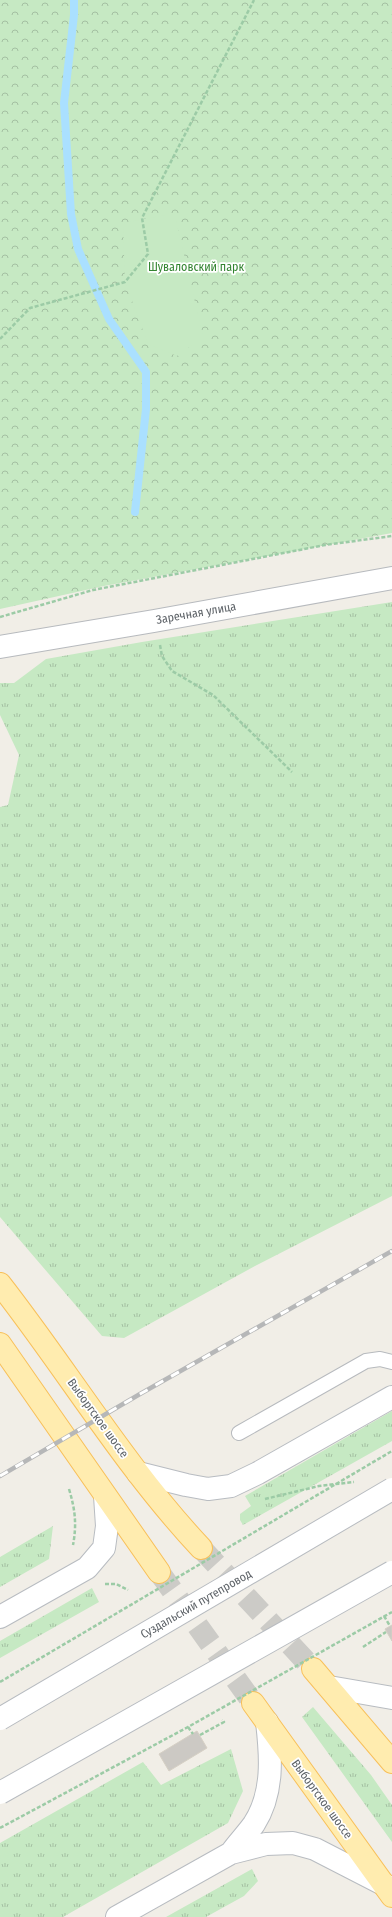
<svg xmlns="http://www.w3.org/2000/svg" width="392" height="1917" font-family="'Fira Sans Condensed',sans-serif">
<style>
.grass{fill:url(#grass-tufts)}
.park{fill:url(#park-crowns)}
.garden{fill:#c6e9c3}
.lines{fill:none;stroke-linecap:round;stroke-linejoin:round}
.stream{stroke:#aae0ff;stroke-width:8}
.building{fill:#ccc9c4;stroke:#d6d0c5}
.primary-tunnel{stroke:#cccbc7;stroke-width:22;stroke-dasharray:22 11;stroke-linecap:butt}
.service-casing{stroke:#b7babe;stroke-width:16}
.tertiary-casing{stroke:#b7babe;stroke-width:24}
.secondary-casing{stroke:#b8bcc1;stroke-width:24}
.primary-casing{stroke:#f8c05a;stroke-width:24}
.path{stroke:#9ccba6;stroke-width:2.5;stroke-dasharray:4 2;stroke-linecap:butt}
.service{stroke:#fff;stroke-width:14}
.tertiary{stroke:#fff;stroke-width:22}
.secondary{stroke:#fff;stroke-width:22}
.primary{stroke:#ffecaf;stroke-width:22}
.rail-casing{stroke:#b6b7b8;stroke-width:4.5}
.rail{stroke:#fff;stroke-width:3;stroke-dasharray:9;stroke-linecap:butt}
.secondary-bridge-casing{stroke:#b8bcc1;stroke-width:24;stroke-linecap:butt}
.path-bridge{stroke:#9ccba6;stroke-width:2.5;stroke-dasharray:4 2;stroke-linecap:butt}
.secondary-bridge{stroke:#fff;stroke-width:22}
.labels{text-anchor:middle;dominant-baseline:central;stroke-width:3.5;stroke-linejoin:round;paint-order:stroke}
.park-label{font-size:12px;fill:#338430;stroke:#fff}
.street-label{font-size:12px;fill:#5e6368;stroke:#fff}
</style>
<defs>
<pattern id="grass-tufts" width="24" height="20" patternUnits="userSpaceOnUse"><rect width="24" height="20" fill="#c6e9c3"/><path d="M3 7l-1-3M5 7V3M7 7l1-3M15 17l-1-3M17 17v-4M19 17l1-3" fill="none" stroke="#a4c0a2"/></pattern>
<pattern id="park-crowns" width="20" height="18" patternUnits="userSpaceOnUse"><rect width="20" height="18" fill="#c6e9c3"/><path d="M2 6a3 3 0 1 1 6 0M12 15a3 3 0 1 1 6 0" fill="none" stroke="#a4c0a2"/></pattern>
</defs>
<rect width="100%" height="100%" fill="#f1eee7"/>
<path class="grass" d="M392,602V1196L255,1266L124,1338L102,1336L0,1217V807L8,805L19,755L0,715V683H14L46,659L142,642Z
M392,1411V1441L243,1525L240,1520V1514L251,1506L245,1496Z
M53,1526L49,1559L0,1587V1557Z
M92,1588L99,1602L0,1658V1641Z
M313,1707L371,1775L392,1805V1842L302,1717Z
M231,1749L243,1791L228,1823L63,1917H0V1843L143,1762L161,1785Z
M252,1869L258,1881L244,1896L206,1917H166Z"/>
<path class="park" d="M0,0H392V533L104,586L0,609Z"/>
<path class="garden" d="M166,215L176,220L203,337L177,356L148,344L125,282L123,223Z"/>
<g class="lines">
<path class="stream" d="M74,0V15L64,103L71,214L78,249L109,319L146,372V409L135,512"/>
</g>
<path class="building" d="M392,1625V1641L385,1629Z
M197,1731L207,1748L169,1771L159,1754Z"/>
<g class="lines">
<path class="primary-tunnel" d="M201,1548L313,1669
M159,1572L253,1703"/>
<g class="service-casing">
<path id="service" d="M239,1433L366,1361L380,1359L392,1362"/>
</g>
<g class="tertiary-casing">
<path id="tertiary" d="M0,647L154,621L392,578"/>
</g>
<g class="secondary-casing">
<path id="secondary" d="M138,1473L186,1485L208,1489L231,1486L258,1473L392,1397
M0,1617L87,1568L104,1548L107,1526L105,1496
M329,1687L392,1698
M231,1853C238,1843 247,1834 254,1824C274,1793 271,1756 267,1722
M117,1917L231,1853L266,1844L293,1843L315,1849L385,1885"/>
</g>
<g class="primary-casing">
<path id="primary" d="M0,1284C68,1371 125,1467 201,1548
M0,1344L159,1572
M313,1669L392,1762
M253,1703L392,1896"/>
</g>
<path class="path" d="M0,339L30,308L125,282L148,254L142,218L254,0
M0,617L93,590L325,545L392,536
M160,645L162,656L172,671L213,695L292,772
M69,1489C75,1509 77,1524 73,1545
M265,1499L319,1486L354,1482
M105,1584H116L128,1590
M384,1616L390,1626
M363,1647L386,1632
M188,1727L193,1734
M200,1735L224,1722L222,1720"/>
<use href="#service" class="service"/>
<use href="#tertiary" class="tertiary"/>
<use href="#secondary" class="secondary"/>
<use href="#primary" class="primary"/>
<g class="rail-casing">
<path id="rail" d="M0,1476L140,1394L392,1251"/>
</g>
<use href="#rail" class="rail"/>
<g class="secondary-bridge-casing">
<path id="secondary-bridge" d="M0,1719L392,1489
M0,1793L392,1572"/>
</g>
<path class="path-bridge" d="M0,1682L392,1451
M0,1828L188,1727L392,1612"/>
<use href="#secondary-bridge" class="secondary-bridge"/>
</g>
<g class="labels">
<g class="park-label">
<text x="196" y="267">Шуваловский парк</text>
</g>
<g class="street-label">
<text transform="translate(196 613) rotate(-10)">Заречная улица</text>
<text transform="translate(98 1418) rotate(54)">Выборгское шоссе</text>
<text transform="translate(196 1604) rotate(-30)">Суздальский путепровод</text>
<text transform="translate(322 1799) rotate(54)">Выборгское шоссе</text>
</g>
</g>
</svg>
